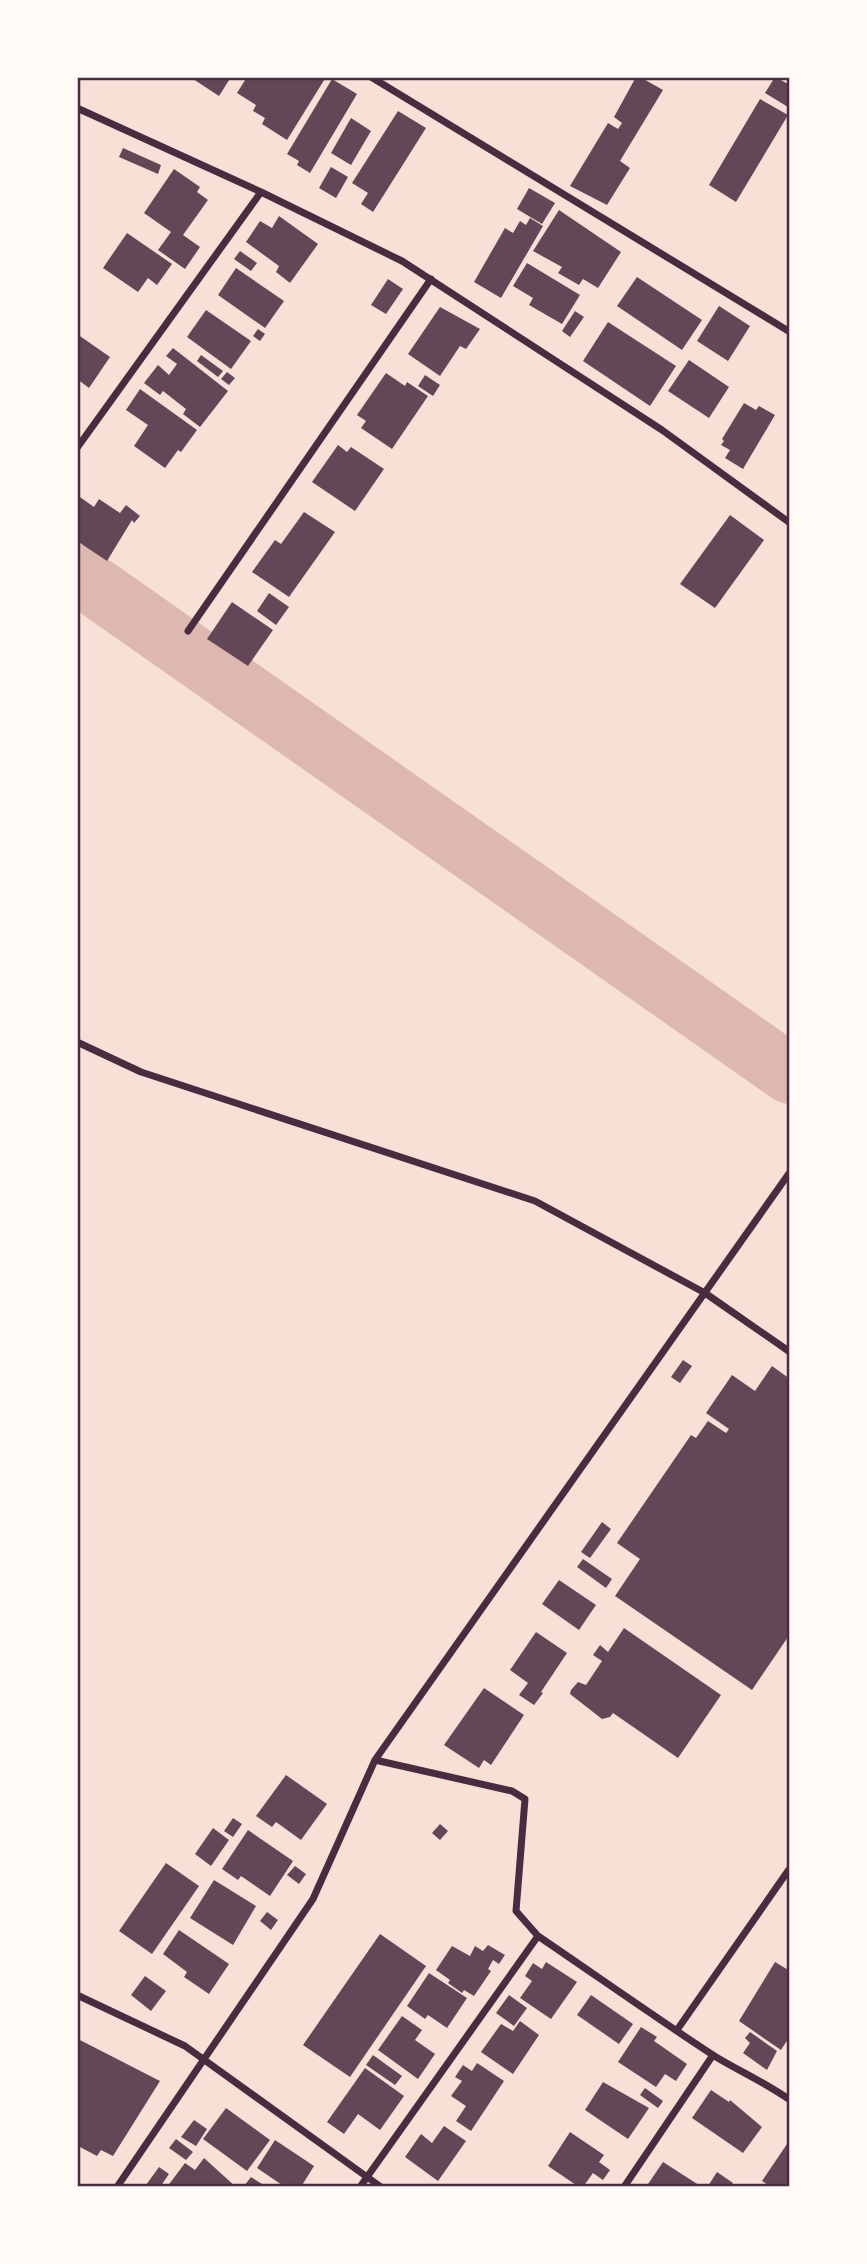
<svg xmlns="http://www.w3.org/2000/svg" width="867" height="2264" font-family="'Varela Round',sans-serif">
<style>
.lines{fill:none;stroke-linecap:round;stroke-linejoin:round}
.river{stroke:#dcb8b0;stroke-width:60}
.building{fill:#644757}
.minor{stroke:#4a2c40;stroke-width:7}
.neatline{fill:none;stroke:#4a2c40;stroke-width:2.5}
</style>
<rect width="100%" height="100%" fill="#f7e1d7"/>
<g class="lines">
<path class="river" d="M77,574L790,1074"/>
</g>
<path class="building" d="M190,77H231L219,96Z
M247,77H326L287,140L262,124L265,118L253,111L256,105L237,93Z
M636,77H640L663,90L620,161L630,168L607,205L570,186L608,123L618,129L622,123L614,117Z
M775,77L790,85V103L788,107L765,93Z
M332,79L357,94L310,173L297,165L299,161L287,154Z
M760,99L788,115L736,202L709,185Z
M398,111L426,128L373,212L361,204L368,193L352,183Z
M351,118L371,131L351,165L331,153Z
M123,148L161,165L158,174L119,157Z
M331,167L348,177L336,198L319,188Z
M174,169L200,187L197,192L208,200L183,235L200,247L185,269L158,250L171,232L144,213Z
M529,188L555,203L542,224L517,209Z
M559,210L621,252L598,288L583,279L579,285L558,273L562,267L533,251Z
M279,216L318,244L290,283L276,272L279,266L246,242L260,221L272,228Z
M530,218L543,226L501,298L474,282L505,228L513,233L520,221L526,225Z
M127,233L172,264L157,285L148,278L138,292L103,268Z
M240,251L257,263L251,271L234,259Z
M527,263L580,295L562,324L529,305L533,298L513,286Z
M236,268L284,301L265,328L218,295Z
M637,277L702,320L682,350L617,306Z
M388,279L403,289L386,314L371,305Z
M719,306L750,326L728,361L697,341Z
M440,307L480,329L466,349L460,346L440,376L408,354Z
M206,310L251,341L231,369L187,337Z
M575,311L584,317L570,337L562,331Z
M608,322L676,366L650,406L583,361Z
M258,329L265,334L260,341L253,336Z
M77,334L110,357L89,388L77,379Z
M173,348L228,391L200,427L183,414L186,409L163,391L160,395L144,383L158,365L169,375L177,364L166,356Z
M201,355L223,371L218,377L197,361Z
M689,360L729,387L709,418L668,391Z
M227,372L235,378L229,385L221,379Z
M386,373L405,386L407,382L428,396L392,449L361,428L366,421L357,415Z
M425,375L440,385L433,396L418,386Z
M140,389L197,430L181,452L178,450L165,468L134,446L148,425L126,410Z
M744,403L756,410L759,406L775,415L743,469L725,458L730,450L721,445L724,441L722,439Z
M338,445L347,452L351,447L384,469L355,511L312,482Z
M77,495L94,507L99,499L120,513L126,505L140,516L134,523L132,520L107,561L77,541Z
M304,512L335,532L289,597L252,572L275,540L281,544Z
M730,515L764,540L715,608L680,584Z
M269,593L289,607L276,625L257,611Z
M232,602L273,630L248,666L207,639Z
M683,1360L692,1366L680,1383L671,1377Z
M772,1366L790,1379V1634L752,1690L615,1596L640,1559L617,1543L691,1435L696,1438L708,1421L726,1433L729,1429L706,1413L732,1375L755,1391Z
M602,1522L611,1529L590,1558L581,1552Z
M583,1559L612,1579L606,1588L577,1567Z
M559,1580L596,1605L579,1630L542,1604Z
M624,1628L721,1695L678,1758L613,1713L610,1717L602,1719L570,1694L571,1690L578,1682L586,1685L602,1661L593,1655L600,1645L608,1652Z
M536,1632L567,1653L541,1692L543,1693L534,1705L519,1695L528,1683L510,1670Z
M484,1688L524,1715L491,1765L484,1760L479,1768L444,1745Z
M286,1775L327,1804L301,1840L276,1822L272,1827L256,1816Z
M233,1818L242,1824L233,1837L224,1831Z
M440,1824L448,1831L440,1840L432,1833Z
M213,1828L229,1840L211,1866L195,1854Z
M248,1830L293,1861L270,1896L241,1876L238,1880L222,1869Z
M166,1863L199,1886L152,1954L119,1931Z
M295,1866L306,1874L299,1884L287,1875Z
M214,1880L256,1906L233,1945L190,1918Z
M267,1912L278,1920L271,1930L260,1921Z
M179,1930L229,1964L209,1994L184,1977L187,1972L163,1954Z
M380,1934L426,1966L350,2077L303,2045Z
M488,1945L505,1955L499,1964L493,1960L488,1969L491,1971L474,1996L464,1990L462,1993L448,1983L450,1980L436,1970L452,1946L470,1956L475,1946L483,1951Z
M546,1962L577,1982L551,2019L520,1998L532,1981L525,1976L533,1963L542,1969Z
M775,1962L790,1971V2036L781,2050L739,2021Z
M429,1973L467,1998L447,2028L428,2015L425,2019L407,2006Z
M145,1976L166,1991L151,2011L131,1995Z
M509,1995L527,2008L514,2026L496,2013Z
M591,1995L633,2024L619,2044L577,2015Z
M402,2016L422,2030L415,2040L435,2054L418,2079L378,2050Z
M520,2021L539,2035L513,2074L481,2052L501,2024L513,2031Z
M641,2027L657,2037L654,2041L687,2064L676,2081L665,2074L656,2087L618,2062Z
M750,2032L777,2051L767,2070L743,2053L750,2043L745,2038Z
M78,2039L160,2081L113,2156L101,2150L97,2156L80,2147L77,2153Z
M373,2055L402,2076L395,2085L366,2065Z
M477,2063L504,2081L471,2131L456,2121L466,2106L451,2096L462,2081L455,2077L463,2065L472,2071Z
M365,2068L404,2096L380,2130L358,2114L344,2134L327,2122Z
M603,2082L649,2108L628,2139L585,2110Z
M645,2088L663,2101L658,2108L640,2095Z
M711,2090L729,2102L730,2100L762,2127L743,2153L692,2118Z
M226,2108L270,2140L247,2171L203,2139Z
M194,2120L207,2129L196,2146L181,2137Z
M444,2126L466,2141L438,2181L405,2157L421,2134L432,2143Z
M570,2132L604,2155L599,2162L610,2170L603,2180L593,2173L583,2187H579L548,2166Z
M176,2139L193,2152L186,2160L169,2148Z
M275,2140L314,2166L301,2187H285L257,2168Z
M787,2144L790,2146V2187H771L762,2181Z
M204,2158L236,2187H167L185,2163L195,2170Z
M663,2162L702,2187H646Z
M159,2167L169,2174L160,2187H149L146,2185Z
M717,2172L733,2183L730,2187L708,2186Z
M251,2177L267,2187H246L244,2186Z"/>
<g class="lines">
<path class="minor" d="M371,77L790,332
M77,108L261,192L402,261L662,430L790,523
M77,448L261,192
M188,631L431,279
M77,1042L141,1072L535,1201L705,1293L790,1352
M375,1760L512,1791L525,1799L516,1911L538,1936C597,1976 656,2018 716,2057C741,2072 766,2083 790,2100
M77,1995L185,2046L381,2187
M677,2030L790,1868
M117,2187L313,1899L375,1760L790,1172
M360,2187L538,1936
M624,2187L713,2055"/>
</g>
<rect width="867" height="2264" fill="none" stroke="#fffaf5" stroke-width="158"/>
<rect x="79" y="79" width="709" height="2106" class="neatline"/>
</svg>
